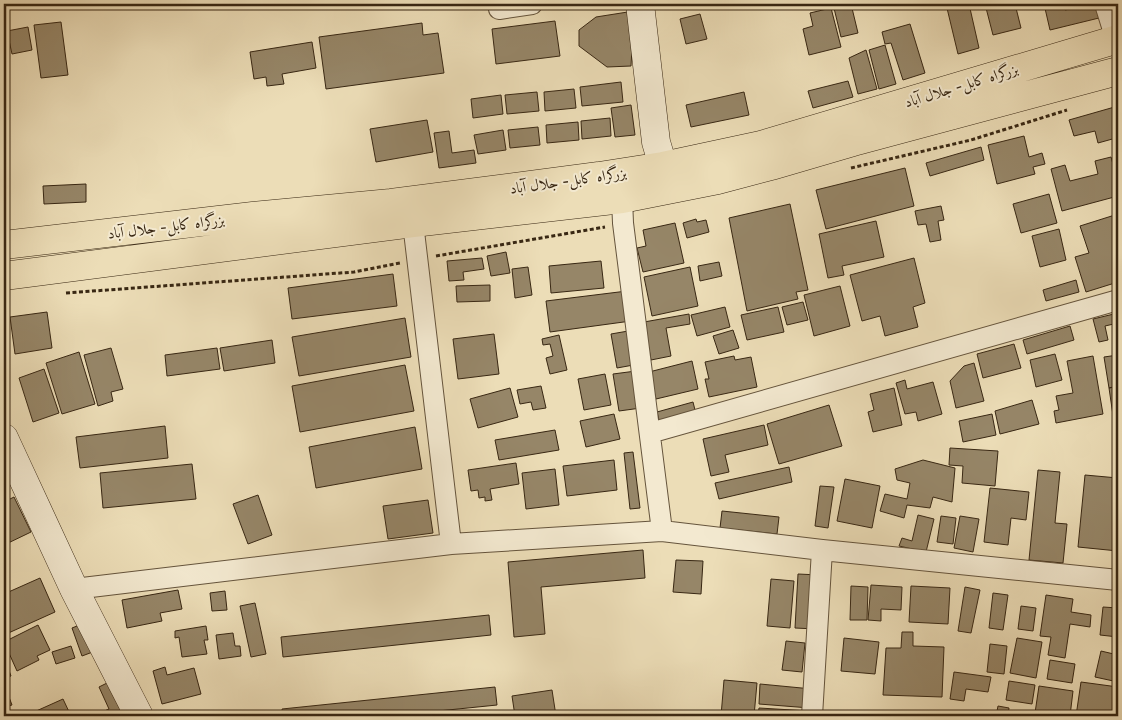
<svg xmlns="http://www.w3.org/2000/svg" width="1122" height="720" font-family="'Libre Caslon Text',Amiri,serif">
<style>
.building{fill:#968668;stroke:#382713}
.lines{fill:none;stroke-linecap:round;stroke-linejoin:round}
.street-casing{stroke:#65543c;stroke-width:22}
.secondary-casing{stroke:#382713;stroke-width:29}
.highway-casing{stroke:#382713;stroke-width:29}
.path{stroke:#382713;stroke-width:3;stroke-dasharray:4 2.5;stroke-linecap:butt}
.street{stroke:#f3e9d0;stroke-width:20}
.secondary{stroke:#f3e9d0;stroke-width:28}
.highway{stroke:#ecddb7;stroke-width:28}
.labels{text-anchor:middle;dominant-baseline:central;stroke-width:4;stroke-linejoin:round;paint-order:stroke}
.street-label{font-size:15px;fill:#382713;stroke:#f3e9d0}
</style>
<rect width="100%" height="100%" fill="#ecddb7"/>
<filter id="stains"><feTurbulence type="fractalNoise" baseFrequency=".004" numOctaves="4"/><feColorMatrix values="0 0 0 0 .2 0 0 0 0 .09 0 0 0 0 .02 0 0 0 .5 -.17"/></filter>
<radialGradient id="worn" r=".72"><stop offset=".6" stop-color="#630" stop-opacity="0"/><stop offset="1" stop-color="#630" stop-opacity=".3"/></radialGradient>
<path class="building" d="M833,4H851L858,33L841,37Z
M946,4H969L979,48L958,54Z
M985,4H1015L1021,28L993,35Z
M1044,4H1063L1065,10L1096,4L1099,18L1050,30Z
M831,8L841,47L809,55L803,29L813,26L810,13Z
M634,11L631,66L607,67L579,46V30L596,17Z
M700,14L707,39L686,44L680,19Z
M555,21L560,56L496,64L492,29Z
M61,22L68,75L41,78L34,25Z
M422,23L423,35L438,33L444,73L326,89L319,37Z
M910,24L925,73L903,80L891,43L885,44L882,32Z
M28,27L32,50L12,54L7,31Z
M312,42L316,68L282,74L284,84L267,86L266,77L254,79L250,52Z
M885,45L896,84L879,89L869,50Z
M866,50L877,89L858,94L849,58Z
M848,81L853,97L813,108L808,91Z
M621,82L623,102L582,106L580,87Z
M574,89L576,108L545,111L544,92Z
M537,92L539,111L507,114L505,95Z
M744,92L749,115L691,127L686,105Z
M501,95L503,114L473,118L471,99Z
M631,105L635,135L615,137L611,108Z
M1118,106V145L1116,138L1098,143L1095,131L1074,136L1069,120Z
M610,118L611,136L582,139L581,121Z
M427,120L433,152L376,162L370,129Z
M578,122L579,140L547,143L546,125Z
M538,127L540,145L510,148L508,130Z
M503,130L506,150L478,154L474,135Z
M449,131L452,153L474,150L476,163L439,168L434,133Z
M1024,136L1029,157L1042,153L1045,164L1033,167L1035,174L997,184L988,145Z
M981,147L984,160L930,176L926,163Z
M1111,157L1118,182V196L1062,211L1051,169L1065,165L1070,181L1098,174L1095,161Z
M905,168L914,206L826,229L816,190Z
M86,184V202L44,204L43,186Z
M4,192H6L9,213L4,214Z
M1049,194L1057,223L1021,233L1013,204Z
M790,204L808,290L796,292L798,299L747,311L729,218Z
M941,206L944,220L938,221L941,240L930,242L926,224L918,225L915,211Z
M1118,214V282L1086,292L1075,257L1089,253L1080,226Z
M696,219L697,222L706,220L709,232L687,238L683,223Z
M876,221L884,257L842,266L844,275L828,278L819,234Z
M675,223L684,263L643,272L637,248L646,246L643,230Z
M1059,229L1066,260L1040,267L1032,236Z
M506,252L510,273L491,276L487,256Z
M482,258L484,269L463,272L464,280L449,281L447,261Z
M914,258L925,303L913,307L918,327L885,336L880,316L862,321L850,275Z
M601,261L604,288L551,293L549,266Z
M719,262L722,276L700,281L698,266Z
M528,267L532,295L515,298L512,269Z
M690,267L698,306L652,316L644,277Z
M393,274L397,306L292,319L288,288Z
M1076,280L1079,292L1046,301L1043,290Z
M490,285V301L457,302L456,286Z
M840,286L850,326L814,336L804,295Z
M627,291L631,321L550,332L546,301Z
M803,302L808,320L787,325L782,307Z
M725,307L730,327L697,336L691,315Z
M778,307L784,332L747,340L741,315Z
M47,312L52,348L15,354L10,317Z
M1118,313V323L1105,326L1108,340L1099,342L1093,319Z
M689,314L690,324L666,328L671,356L651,360L644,322Z
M405,318L411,357L299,376L292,337Z
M1070,326L1074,340L1027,354L1023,340Z
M634,330L639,364L617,368L611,334Z
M733,330L739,348L719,354L713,336Z
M494,334L499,374L458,379L453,339Z
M559,335L567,370L550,374L546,358L553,356L550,344L543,345L542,339Z
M272,340L275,363L224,371L220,348Z
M1014,344L1021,368L983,378L977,354Z
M111,348L123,389L111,392L113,401L98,406L84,355Z
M217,348L220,369L167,376L165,355Z
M79,352L95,404L62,414L46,363Z
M1055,354L1062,380L1036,387L1030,360Z
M1118,355V386L1109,388L1104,357Z
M734,356L735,360L751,357L757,387L709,397L705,379H709L705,362Z
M1093,356L1103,414L1056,423L1054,411L1059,410L1056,396L1073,393L1067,361Z
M692,361L698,389L656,399L649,372Z
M974,363L984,401L956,408L950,381L964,366Z
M405,365L414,411L300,432L292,386Z
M44,369L59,413L33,422L19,378Z
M636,371L641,408L619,411L613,374Z
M605,374L611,405L584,410L578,379Z
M905,380L907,389L933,382L942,414L918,421L916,412L905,414L896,383Z
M541,386L546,408L533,410L531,402L520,404L517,390Z
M1118,386V428L1115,429L1109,388Z
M510,388L518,417L478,428L470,399Z
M894,388L902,425L873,432L868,412L874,410L870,394Z
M1032,400L1039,424L1000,434L995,411Z
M693,402L696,414L660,424L657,412Z
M829,405L842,446L779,464L767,424Z
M614,414L620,439L586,447L580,421Z
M992,414L996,435L963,442L959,421Z
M764,425L768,445L725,455L729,472L711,476L703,439Z
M165,426L168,458L80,468L76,437Z
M415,427L422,469L316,488L309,447Z
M555,430L559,450L499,460L495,440Z
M950,448L998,451L995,486L962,483L963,466L949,465Z
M633,452L640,508L630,509L624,453Z
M614,460L617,490L567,496L563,466Z
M923,460L955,468L952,502L933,497L930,508L907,505L904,518L880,511L885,494L907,499L910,483L897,480L895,469Z
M516,463L519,484L490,489L492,500L485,501V497L479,498L478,490L471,491L468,470Z
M192,464L196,499L103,508L100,473Z
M789,467L792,482L719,499L715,483Z
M555,469L559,505L526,509L522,473Z
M1038,470L1060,472L1055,523L1067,524L1063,563L1029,560Z
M1085,475L1118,478V551L1078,547Z
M845,479L880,486L872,528L837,521Z
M820,486L834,487L828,528L815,526Z
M990,488L1029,492L1026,520L1011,518L1008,545L984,542Z
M258,495L272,535L248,544L233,504Z
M14,497L31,532L4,545V502Z
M428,500L433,533L388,539L383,506Z
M722,511L779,517L777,534L720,528Z
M918,515L934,519L926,552L899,546L902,538L912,541Z
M941,516L956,518L953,544L937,542Z
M960,516L979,519L973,552L954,548Z
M643,550L645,578L541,587L545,634L514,637L508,562Z
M676,560L703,561L701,594L673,592Z
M798,574L819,575L816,629L795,628Z
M40,578L55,612L4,635V594Z
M771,579L794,581L790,628L767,626Z
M871,585L902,587L901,610L881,609V621L868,620Z
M851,586L868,587L867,620H850Z
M911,586L950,588L948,624L909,622Z
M965,587L980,590L971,633L958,631Z
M178,590L182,609L160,613L162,621L127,628L122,600Z
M225,591L227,610L212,611L210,593Z
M993,593L1008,595L1003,630L989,628Z
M1046,595L1073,599L1071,612L1091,615L1090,627L1070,624L1065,658L1048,655L1051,637L1040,636Z
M255,603L266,654L251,657L240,606Z
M1021,606L1036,608L1033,631L1018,629Z
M1103,607L1118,608V637L1100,635Z
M489,615L491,635L283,657L281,637Z
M87,622L98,650L82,656L72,628Z
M38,625L50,650L37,656L39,660L17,671L4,642Z
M206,626L208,640H204L207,654L182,657L179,637L175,638V631Z
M902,632H913V646L944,647L942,697L883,695L886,648H901Z
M233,633L235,646H240L241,656L219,659L216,635Z
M844,638L879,642L875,674L841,671Z
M1017,638L1042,642L1036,678L1010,673Z
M786,641L805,643L802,672L782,670Z
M990,644L1007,646L1004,674L987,672Z
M71,646L75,658L56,664L52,652Z
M1101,651L1118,655V682L1095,677Z
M4,657L11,676L4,678Z
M1050,660L1075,664L1072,683L1047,679Z
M165,667L167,675L194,668L201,694L162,704L153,671Z
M954,672L991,677L988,692L966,689L964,701L950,699Z
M724,680L757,683L754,716H721Z
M111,681L126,714L120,716H103L102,712L109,709L99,687Z
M1009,681L1035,685L1032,704L1006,700Z
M1081,682L1118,687V716H1076Z
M4,684L12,705L4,707Z
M760,684L812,689L810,708L759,704Z
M1039,686L1073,691L1070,716L1035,713Z
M495,687L497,705L389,716H283L282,709Z
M552,690L556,716H515L512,696Z
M63,699L71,716H35L34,712Z
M998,706L1009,708L1008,716H996Z
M759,708L809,711L808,716H758Z"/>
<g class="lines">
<g class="street-casing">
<path id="street" d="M1105,4L1118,46
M499,9L532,4
M622,199L623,223L662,531
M413,223L451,544
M650,433L1118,300
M74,589L451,544L662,531L822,550L1118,580
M812,716L822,550"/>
</g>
<g class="secondary-casing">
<path id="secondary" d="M640,4L656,142L663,166
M4,438L74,589L139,716"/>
</g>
<g class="highway-casing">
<path id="highway" d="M4,245L253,216L391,203L599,176L663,166L761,145L1118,39
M4,276L413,223L622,199L718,180L771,166L853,142L1118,71"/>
</g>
<path class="path" d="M851,168L971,140L1067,110
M436,256L605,227
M66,293L354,272L400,263"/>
<use href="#street" class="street"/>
<use href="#secondary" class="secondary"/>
<use href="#highway" class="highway"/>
</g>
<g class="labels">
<g class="street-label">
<text transform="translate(961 85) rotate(-17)">بزرگراه کابل- جلال آباد</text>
<text transform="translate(568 180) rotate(-8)">بزرگراه کابل- جلال آباد</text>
<text transform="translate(166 226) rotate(-7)">بزرگراه کابل- جلال آباد</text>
</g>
</g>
<rect width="1122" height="720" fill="none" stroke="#ecddb7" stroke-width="20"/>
<rect x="5" y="5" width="1112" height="710" fill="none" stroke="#382713" stroke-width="2.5"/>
<rect x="10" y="10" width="1102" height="700" fill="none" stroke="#382713"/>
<rect width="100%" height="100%" filter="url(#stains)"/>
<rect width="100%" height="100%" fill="url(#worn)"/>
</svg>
